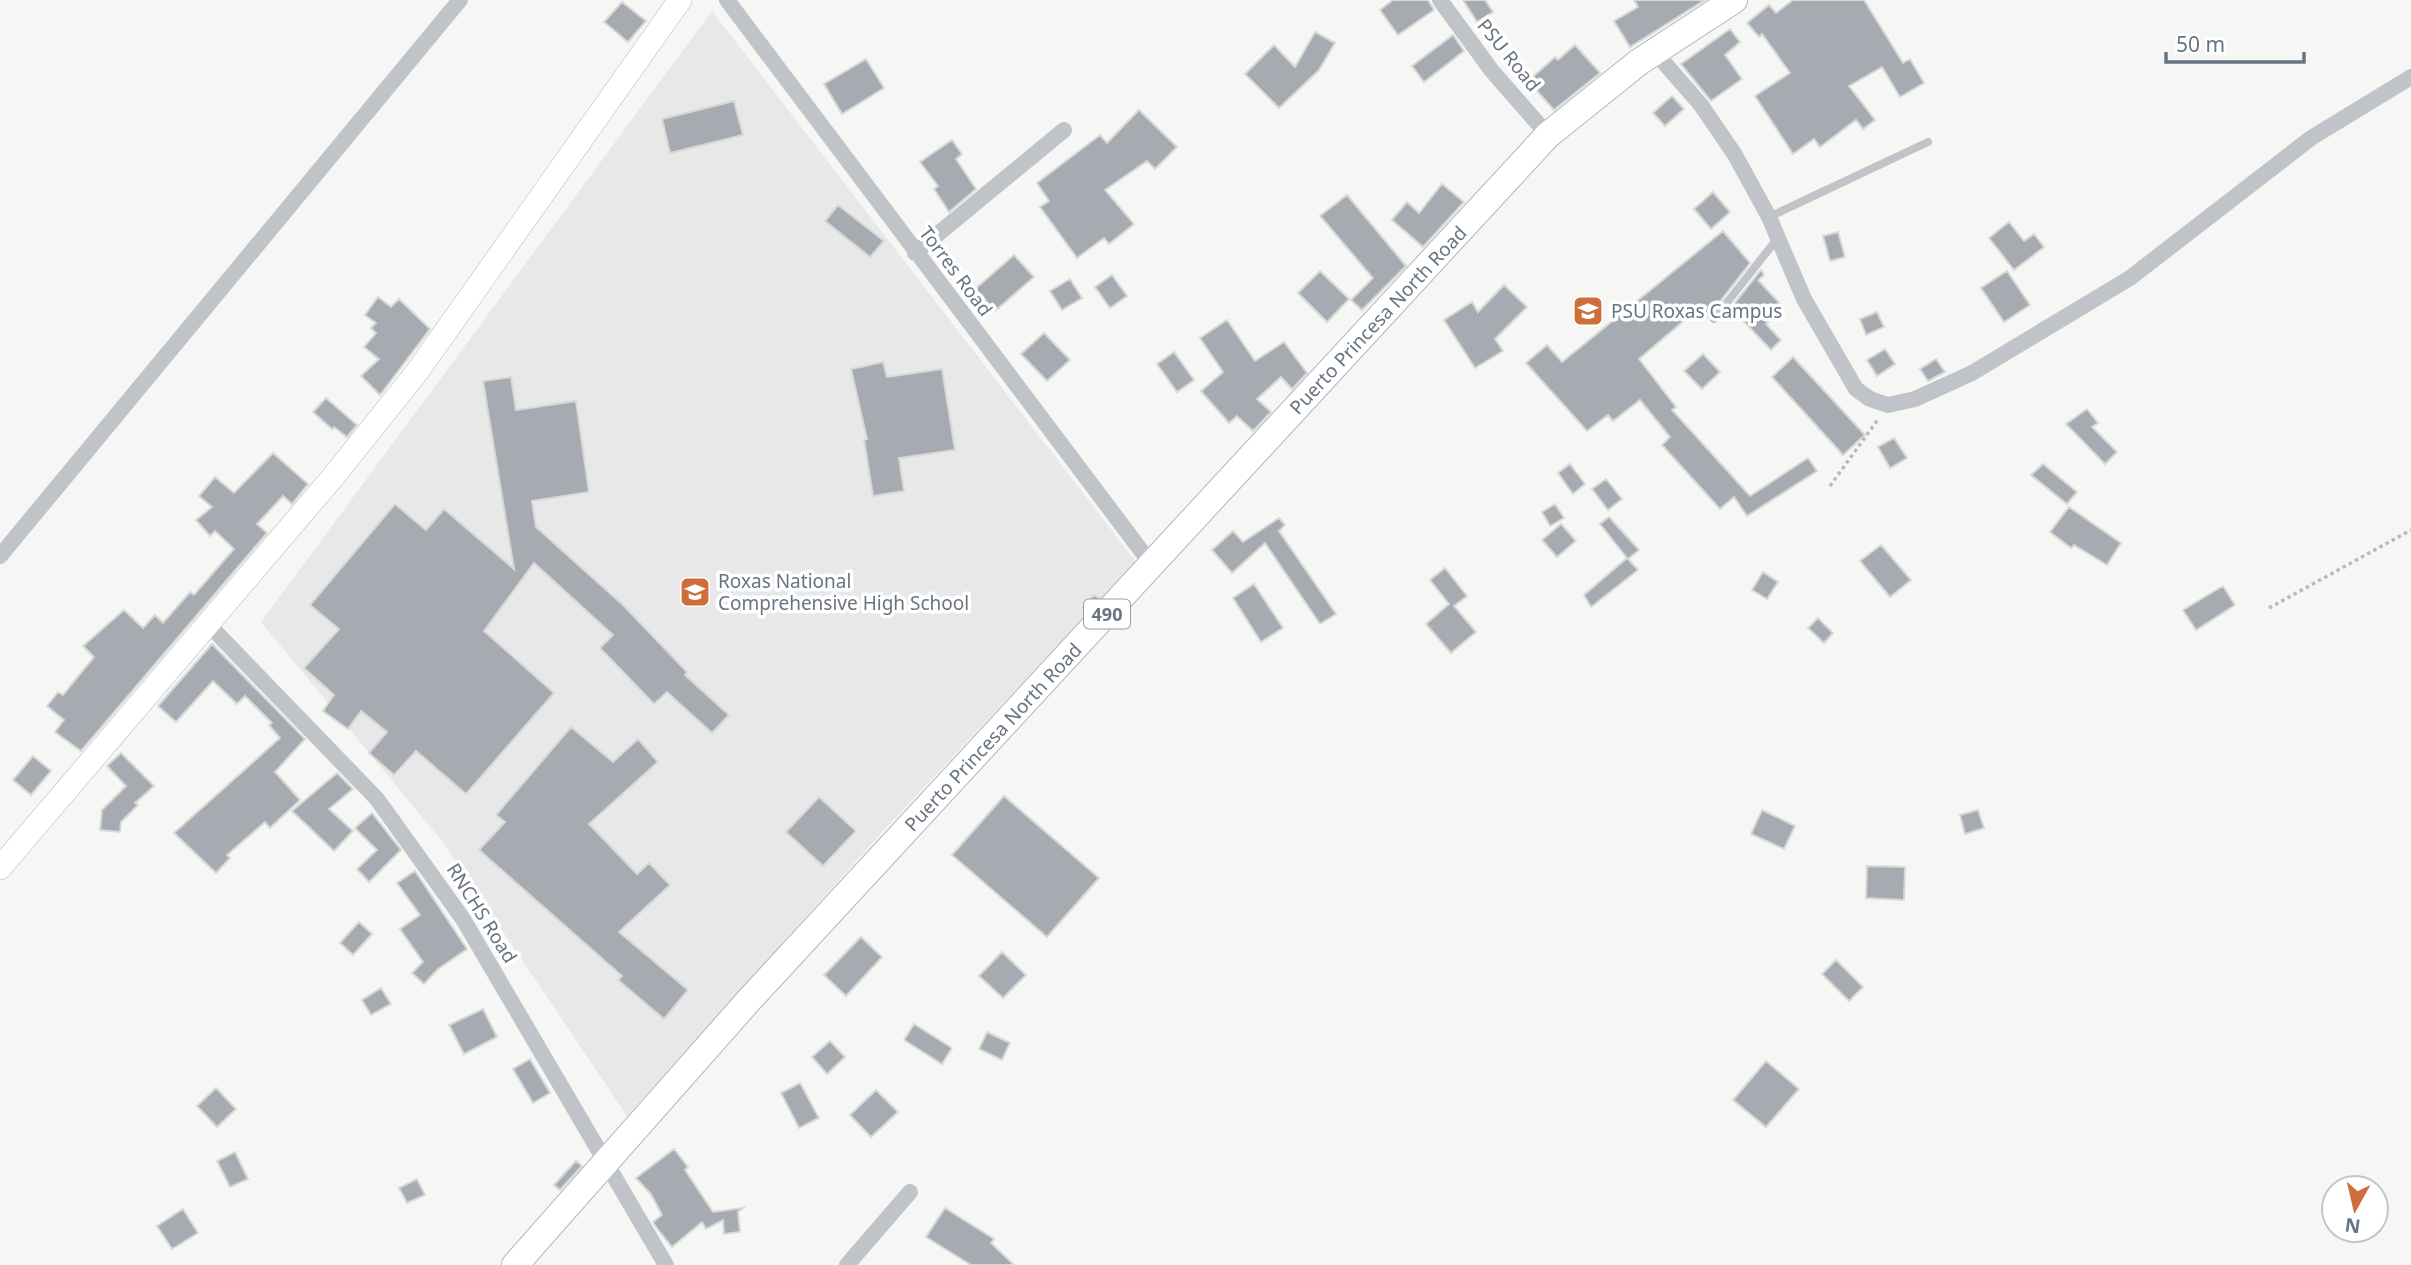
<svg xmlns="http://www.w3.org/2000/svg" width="2411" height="1265" font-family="'Noto Sans',sans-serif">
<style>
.built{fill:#e7e8e7}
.building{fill:#a5abb1;stroke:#d8d8d7;stroke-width:2}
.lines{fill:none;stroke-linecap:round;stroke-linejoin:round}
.secondary-casing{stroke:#b1b5ba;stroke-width:24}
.primary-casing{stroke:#b2b5b9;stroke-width:28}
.path{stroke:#b8babd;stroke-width:3.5;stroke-dasharray:3.5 3.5;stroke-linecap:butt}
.lane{stroke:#c0c3c7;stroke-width:8}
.street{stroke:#c0c3c7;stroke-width:16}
.secondary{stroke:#fff;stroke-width:23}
.primary{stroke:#fff;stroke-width:26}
.labels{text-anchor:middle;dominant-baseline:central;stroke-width:7;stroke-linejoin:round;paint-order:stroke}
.shield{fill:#fff;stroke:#969ea8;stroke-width:2}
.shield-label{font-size:18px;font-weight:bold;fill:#697482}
.street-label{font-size:19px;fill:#697482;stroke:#fff}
.poi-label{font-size:19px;fill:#697482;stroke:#fff;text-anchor:start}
</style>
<rect width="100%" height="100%" fill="#f6f7f4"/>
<path class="built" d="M712,11L1136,562L882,832L627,1116L442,841L261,622Z"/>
<path class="building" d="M1393,0H1428L1434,10L1398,35L1380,10Z
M1463,0H1485L1493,12L1477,22Z
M1634,0H1705L1630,47L1614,21L1638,7Z
M1793,0H1864L1903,63L1910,59L1924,83L1900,97L1882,67L1849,86L1875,120L1863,129L1856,120L1820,147L1814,139L1793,154L1755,96L1790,73L1762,34L1759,37L1747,23L1769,5L1776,13Z
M622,2L646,21L628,42L604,22Z
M1730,29L1740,42L1725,55L1742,79L1711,101L1681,64Z
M1315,32L1335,43L1319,70L1279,108L1245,74L1274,45L1295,67Z
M1453,35L1464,51L1424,82L1412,66Z
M1575,45L1600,73L1554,110L1528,81L1555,57L1558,60Z
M866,59L884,88L842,114L824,84Z
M1672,96L1684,109L1665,126L1653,113Z
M734,101L743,135L670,153L662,119Z
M1139,110L1177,147L1155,169L1147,161L1105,190L1134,224L1109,244L1104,238L1077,258L1040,207L1049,201L1037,183L1100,135L1107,143Z
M952,140L962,154L956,159L976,189L949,212L934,189L938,186L920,162Z
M1442,184L1464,202L1423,247L1392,220L1407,202L1419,213Z
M1713,192L1730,212L1711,229L1694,209Z
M1347,195L1406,266L1362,310L1351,300L1373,278L1320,216Z
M838,205L884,241L870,257L825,221Z
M2009,222L2024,241L2034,234L2044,247L2014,270L1989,238Z
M1723,231L1750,263L1708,317L1700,307L1639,359L1676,407L1672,410L1750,496L1808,458L1817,471L1747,516L1734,497L1720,509L1662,445L1670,437L1640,400L1613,421L1608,415L1587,431L1526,363L1547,345L1562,362Z
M1838,232L1845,257L1830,261L1823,236Z
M1014,255L1034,277L995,311L975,289Z
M1761,270L1764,275L1758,280L1783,307L1766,324L1781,340L1771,350L1731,308Z
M1320,271L1349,299L1327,322L1298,293Z
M2007,271L2030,305L2004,322L1981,288Z
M1112,275L1127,296L1110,308L1095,287Z
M1070,279L1082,298L1062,310L1050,291Z
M1504,285L1527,307L1495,339L1503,351L1475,368L1444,320L1472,302L1478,312Z
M378,297L391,307L399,299L430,329L380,395L361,376L379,359L364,347L376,333L371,328L376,323L365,315Z
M1877,312L1884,327L1866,335L1860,319Z
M1227,320L1255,361L1284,342L1307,373L1292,389L1281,377L1257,399L1271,412L1253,431L1237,416L1229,423L1201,391L1223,372L1200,338Z
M1044,333L1070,360L1047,381L1021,354Z
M1885,349L1895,364L1877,376L1867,360Z
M1174,352L1194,380L1177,392L1157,364Z
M1703,354L1720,372L1702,389L1684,371Z
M1793,357L1865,435L1843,455L1772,377Z
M1936,359L1945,372L1928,381L1920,369Z
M883,362L887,377L942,369L955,450L899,458L904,491L873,496L864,440L867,439L851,369Z
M511,377L516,410L576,401L589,492L532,501L536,527L624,606L687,672L685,675L729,715L712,733L667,692L654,704L600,648L613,635L534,563L484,631L554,693L466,794L416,751L394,775L369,753L387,732L361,711L348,729L323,711L334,695L304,668L339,629L310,605L395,504L426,530L444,509L514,569L483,381Z
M326,398L357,425L347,437L334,427L332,429L313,412Z
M2087,409L2098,423L2092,427L2117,452L2105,464L2066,424Z
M1894,438L1907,458L1890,468L1878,447Z
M273,453L308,484L292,504L283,496L257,524L267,533L81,751L55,732L64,720L47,706L58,692L63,695L94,657L83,646L124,610L143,628L155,615L163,623L190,592L194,595L234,549L215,531L210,536L196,520L212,507L199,496L215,477L234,493Z
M1570,464L1585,484L1573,494L1558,473Z
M2043,464L2077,492L2067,504L2031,475Z
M1606,479L1622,499L1608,510L1592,489Z
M1555,504L1564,518L1550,526L1542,512Z
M2069,507L2121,543L2107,565L2074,545L2071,548L2050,532Z
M1609,517L1639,550L1628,559L1638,570L1591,607L1584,595L1627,558L1600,524Z
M1279,518L1285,525L1279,531L1336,614L1320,624L1265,543L1232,573L1212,550L1233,531L1243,542Z
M1561,524L1576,541L1557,557L1542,540Z
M1881,545L1911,580L1890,597L1860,561Z
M1445,568L1467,596L1454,606L1476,632L1451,653L1426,624L1449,604L1430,580Z
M1763,572L1778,582L1767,599L1752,590Z
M1254,584L1283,628L1261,642L1233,598Z
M2223,586L2235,605L2196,630L2183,610Z
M1094,595L1099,598L1087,611L1083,607Z
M1818,618L1833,633L1824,643L1808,628Z
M212,644L305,739L275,772L300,800L270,828L265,822L227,855L230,858L216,873L174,833L280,738L269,725L272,723L245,696L237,704L213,681L176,722L158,706Z
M571,727L613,762L638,739L658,762L589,824L637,874L649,863L670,885L619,932L688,990L664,1019L618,980L622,976L479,850L505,822L496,815Z
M121,753L154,786L135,803L138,805L121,822L120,832L100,830L102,810L126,786L107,766Z
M33,756L51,771L31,795L13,780Z
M337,773L353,789L329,809L353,831L334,851L292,811Z
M1004,796L1099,878L1047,937L952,855Z
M819,797L856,831L823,866L786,832Z
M1762,810L1795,826L1784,849L1751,834Z
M1978,810L1984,828L1965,834L1960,815Z
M372,813L401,850L369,882L357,869L377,850L355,828Z
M1867,866L1905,867L1904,900L1866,898Z
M415,871L467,949L438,969L424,984L412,973L423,962L400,929L420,915L397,883Z
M359,922L372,934L353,955L340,943Z
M861,937L882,957L846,996L824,975Z
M1002,952L1026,975L1003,998L979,976Z
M1836,960L1863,987L1849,1001L1822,974Z
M381,988L391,1004L371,1015L362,1000Z
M483,1009L497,1037L464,1054L449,1025Z
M914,1024L952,1048L942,1064L904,1040Z
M987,1032L1010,1043L1002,1060L979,1049Z
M830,1041L845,1057L827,1074L812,1057Z
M530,1059L550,1093L533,1103L513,1069Z
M1766,1061L1799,1089L1766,1127L1733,1100Z
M800,1083L819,1118L799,1128L781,1093Z
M216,1088L236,1109L217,1127L197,1106Z
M876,1090L898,1112L871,1137L850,1115Z
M674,1149L688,1167L685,1170L713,1212L743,1208L738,1212L740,1232L724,1234L723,1220L706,1229L702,1222L672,1247L656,1227L653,1222L662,1215L651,1194L636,1178Z
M235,1152L248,1179L230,1187L217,1161Z
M576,1161L582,1166L560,1190L554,1185Z
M417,1179L425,1195L407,1203L399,1188Z
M945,1208L994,1239L991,1243L1014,1265H971L926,1237Z
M183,1209L198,1233L172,1249L157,1226Z"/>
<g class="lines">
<g class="secondary-casing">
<path id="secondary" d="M0,868L333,477L417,372L680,0"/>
</g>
<g class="primary-casing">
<path id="primary" d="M515,1265L750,999L1548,135L1639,62L1734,0"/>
</g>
<path class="path" d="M1830,486L1879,418
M2269,608L2411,530"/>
<path class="lane" d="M1769,217L1928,142
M1714,319L1777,239"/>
<path class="street" d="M727,0L1152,565
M1440,0L1492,71L1548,135
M1654,51L1701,105L1735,155L1769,217L1804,299L1856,389L1870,399L1888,405L1915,399L1972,373L2130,278L2311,138L2411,77
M915,253L1064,130
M0,556L460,0
M207,623L377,799L463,919L666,1265
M847,1265L910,1192"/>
<use href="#secondary" class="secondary"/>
<use href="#primary" class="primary"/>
</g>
<defs>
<g id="school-square" transform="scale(1.575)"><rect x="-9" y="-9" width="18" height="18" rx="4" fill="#d06e3b" stroke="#fff"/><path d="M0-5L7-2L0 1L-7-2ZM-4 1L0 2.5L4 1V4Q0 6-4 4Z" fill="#fff"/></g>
</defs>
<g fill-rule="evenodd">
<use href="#school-square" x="1588" y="311"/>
<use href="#school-square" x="695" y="592"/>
</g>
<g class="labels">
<rect class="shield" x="1084" y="599.5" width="46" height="29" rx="5"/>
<g class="shield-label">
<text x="1107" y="614">490</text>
</g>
<g class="street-label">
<text transform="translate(1509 55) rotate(51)">PSU Road</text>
<text transform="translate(956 271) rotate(53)">Torres Road</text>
<text transform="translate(1378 320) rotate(-47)">Puerto Princesa North Road</text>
<text transform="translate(993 737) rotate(-47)">Puerto Princesa North Road</text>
<text transform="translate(482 913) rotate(58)">RNCHS Road</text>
</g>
<g class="poi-label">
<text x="1611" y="311">PSU Roxas Campus</text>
<text x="718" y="581">Roxas National<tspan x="718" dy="22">Comprehensive High School</tspan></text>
</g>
</g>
<g transform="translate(2355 1209) rotate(188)"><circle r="33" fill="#ffffff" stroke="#c3c7cd" stroke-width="2"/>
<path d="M0-5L12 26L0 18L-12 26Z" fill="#d06e3b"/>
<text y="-10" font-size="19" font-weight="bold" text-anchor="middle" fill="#697482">N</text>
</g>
<path d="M2166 52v10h138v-10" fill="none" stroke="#697482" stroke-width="3.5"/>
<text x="2176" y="52" font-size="21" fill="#697482" stroke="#ffffff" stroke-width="5" paint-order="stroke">50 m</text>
</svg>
